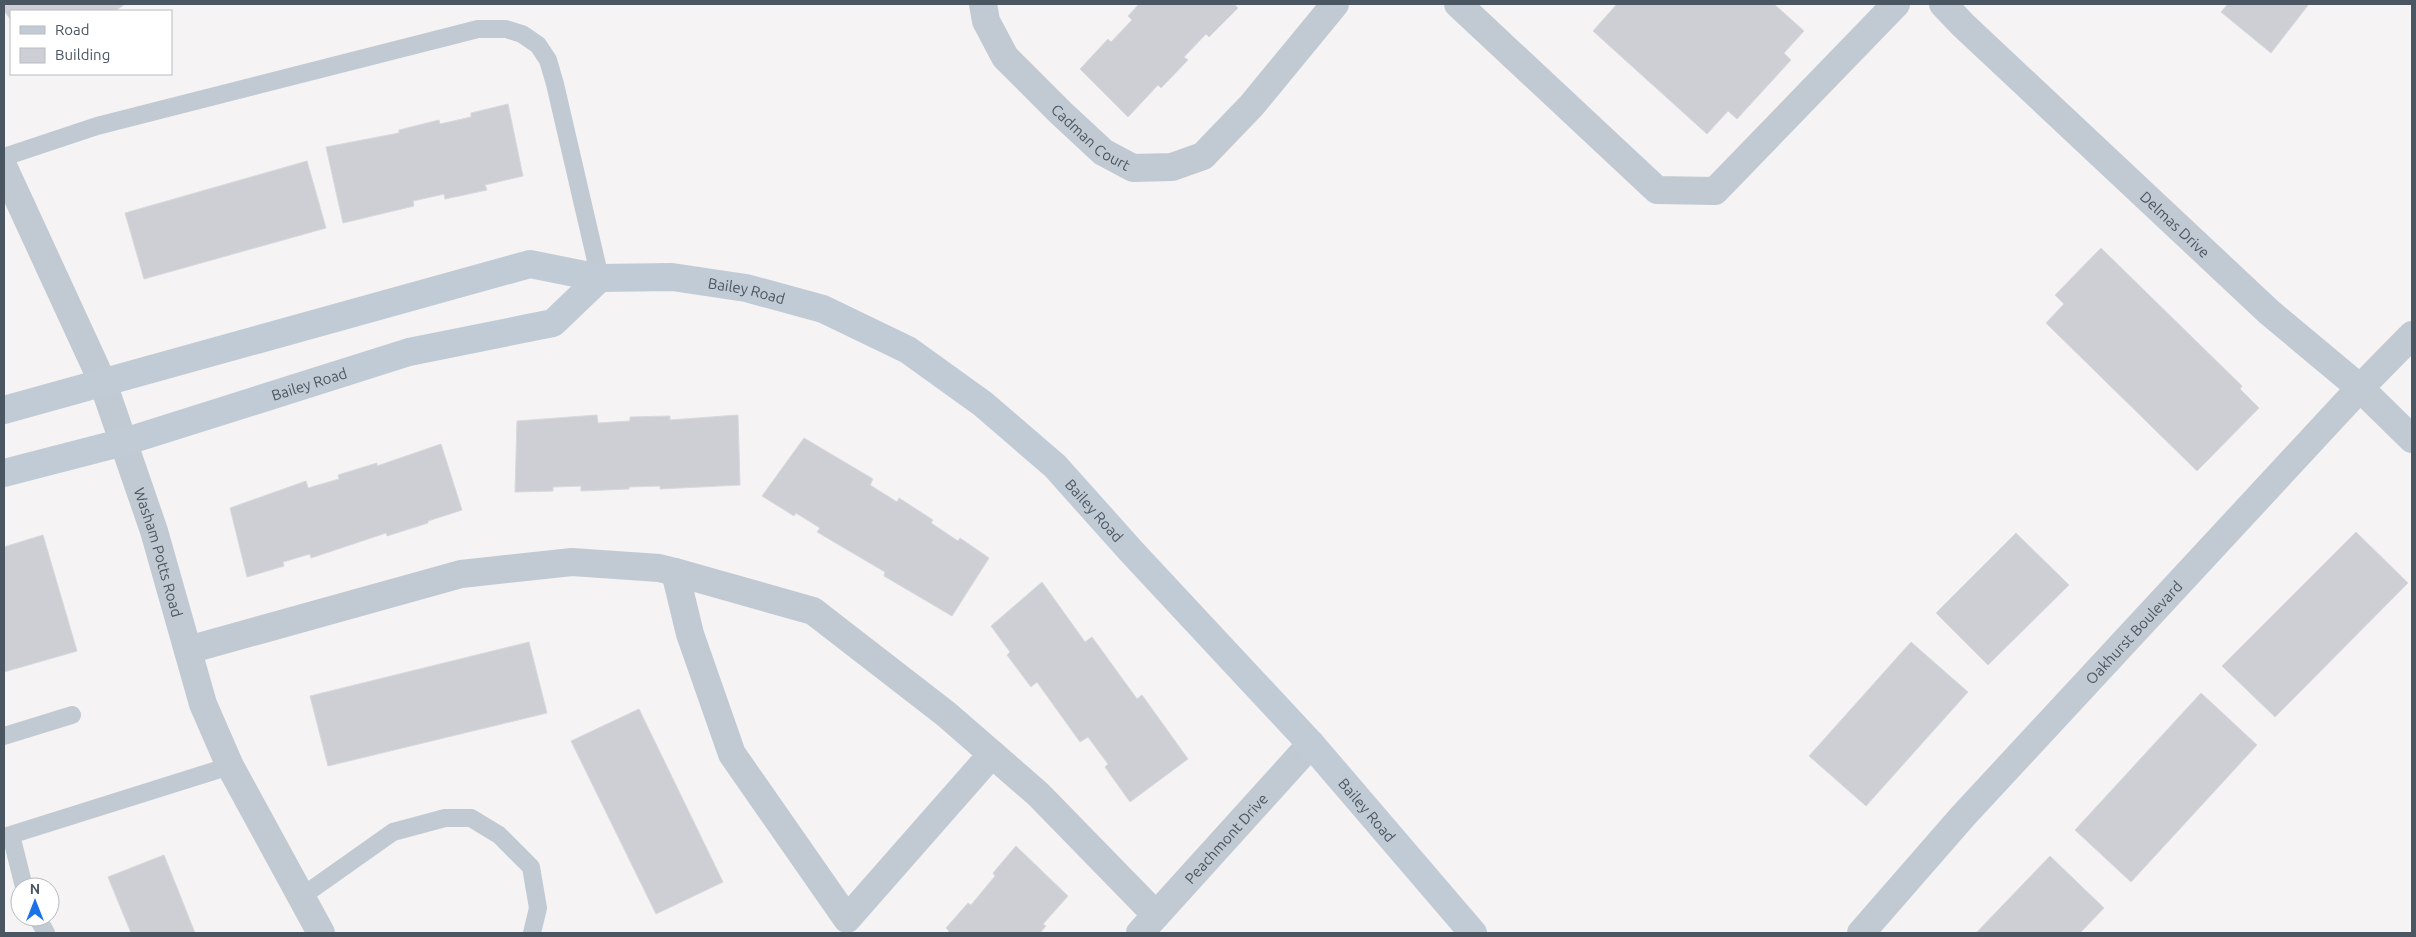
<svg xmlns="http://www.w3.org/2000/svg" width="2416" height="937" font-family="Ubuntu,sans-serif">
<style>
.building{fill:#cdcfd5;stroke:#d7d9de}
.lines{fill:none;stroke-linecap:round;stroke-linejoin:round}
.lane{stroke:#c1cad2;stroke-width:18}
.street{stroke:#c1cad2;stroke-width:28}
.secondary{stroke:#c1cbd6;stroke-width:28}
.labels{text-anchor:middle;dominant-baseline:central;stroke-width:4.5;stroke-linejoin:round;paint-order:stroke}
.street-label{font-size:15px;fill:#4a5661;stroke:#fff}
</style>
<rect width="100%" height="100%" fill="#f5f3f3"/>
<path class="building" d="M4,4H125L115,11H11V20L4,11Z
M1139,4H1234L1238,8L1209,37L1206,34L1184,57L1188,60L1161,88L1158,85L1128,117L1080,69L1108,39L1111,42L1132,20L1128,16Z
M1617,4H1774L1804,31L1784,53L1791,60L1737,119L1728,111L1707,134L1593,31Z
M2228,4H2309L2271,53L2221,12Z
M508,104L523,176L485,185L487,190L445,199L444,194L413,201L414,206L343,223L326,147L399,133V130L439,120L440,124L471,117V113Z
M307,161L326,228L144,279L125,213Z
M2101,248L2242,386L2240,389L2259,408L2197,471L2046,323L2064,304L2055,295Z
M597,415L598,423L630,421V417L670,416V420L738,415L740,485L660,489V486L629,487V489L581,491V486L553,487V491L515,492L517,421Z
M804,438L873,479L870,485L897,502L899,498L933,520L931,523L958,541L960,538L989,558L952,616L884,576L885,572L817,532L820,528L796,513L794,516L762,496Z
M441,444L462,510L428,521V523L387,536L386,533L311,558L310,554L283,562L284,566L247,577L230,508L306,481L308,488L339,479L338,475L377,463V466Z
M2356,532L2408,583L2275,717L2222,666Z
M2016,533L2069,585L1988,665L1936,613Z
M43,535L77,651L4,672V547Z
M1042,582L1085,642L1092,637L1137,699L1142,695L1188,759L1130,802L1105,767L1108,764L1088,737L1080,742L1037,682L1031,687L1007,655L1010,652L991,626Z
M529,642L547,713L328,766L310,696Z
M1911,642L1968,692L1866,806L1809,756Z
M2201,693L2257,745L2131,882L2075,830Z
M639,709L723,882L656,914L571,741Z
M1016,846L1068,896L1043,924L1046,926L1040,933H947L949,931L946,928L968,903L971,905L995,876L993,873Z
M164,855L195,933H131L108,877Z
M2050,856L2104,908L2080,933H1976Z"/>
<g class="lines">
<path class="lane" d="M4,157L97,126L478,29H506L522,34L538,45L548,60L555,84L600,278
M4,736L72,715
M11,835L24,887
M4,837L230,766
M301,897L393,832L445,818H471L499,835L531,867L538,908L532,933
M37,917L46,933"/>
<g class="street">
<path id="s1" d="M983,4L986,21L1005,57L1061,113L1103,152L1133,168L1172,167L1203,156L1252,105L1335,4"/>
<path d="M1458,4L1657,190L1715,191L1896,4"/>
<path id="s2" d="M1943,4L1963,25L2269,312L2360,388L2412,439"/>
<path id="s3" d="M4,168L103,383L154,531L203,704L230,766L321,933"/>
<path d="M675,572L690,634L732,754L847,919L992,754"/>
<path d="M188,650L461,574L572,562L659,568L675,572L813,611L946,714L1038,794L1156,915"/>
<path id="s4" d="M1140,933L1311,744"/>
<path id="s5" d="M1861,933L1963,816L2360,388L2412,335"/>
</g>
<g class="secondary">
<path id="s6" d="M4,410L530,264L600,278L672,277L746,288L823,309L908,350L983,404L1055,466L1131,551L1311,744L1473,933"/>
<path id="s7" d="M4,473L124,442L409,352L553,323L600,278"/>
</g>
</g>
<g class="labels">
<g class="street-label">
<text stroke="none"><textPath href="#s1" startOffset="176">Cadman Court</textPath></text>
<text stroke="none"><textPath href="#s2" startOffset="320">Delmas Drive</textPath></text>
<text stroke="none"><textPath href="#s6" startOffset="765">Bailey Road</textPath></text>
<text stroke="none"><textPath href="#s7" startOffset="318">Bailey Road</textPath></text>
<text stroke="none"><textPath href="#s6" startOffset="1185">Bailey Road</textPath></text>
<text stroke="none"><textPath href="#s3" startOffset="415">Washam Potts Road</textPath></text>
<text stroke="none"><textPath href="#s5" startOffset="406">Oakhurst Boulevard</textPath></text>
<text stroke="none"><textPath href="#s6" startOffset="1590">Bailey Road</textPath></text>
<text stroke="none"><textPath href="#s4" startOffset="128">Peachmont Drive</textPath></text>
</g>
</g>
<rect width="2416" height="937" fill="none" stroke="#4a5661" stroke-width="10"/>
<rect x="10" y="10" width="162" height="65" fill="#ffffff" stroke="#b7bbc0"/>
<rect x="20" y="26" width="25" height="8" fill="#c1cbd6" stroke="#b7bbc0"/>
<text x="55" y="35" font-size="15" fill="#4a5661">Road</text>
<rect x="20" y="48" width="25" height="15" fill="#cdcfd5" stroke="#b7bbc0"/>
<text x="55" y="60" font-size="15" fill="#4a5661">Building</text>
<g transform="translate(35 902)"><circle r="24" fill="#ffffff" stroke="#b7bbc0"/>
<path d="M0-4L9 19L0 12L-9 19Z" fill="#1a73e8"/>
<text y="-8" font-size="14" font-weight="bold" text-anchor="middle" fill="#4a5661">N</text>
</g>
</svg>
